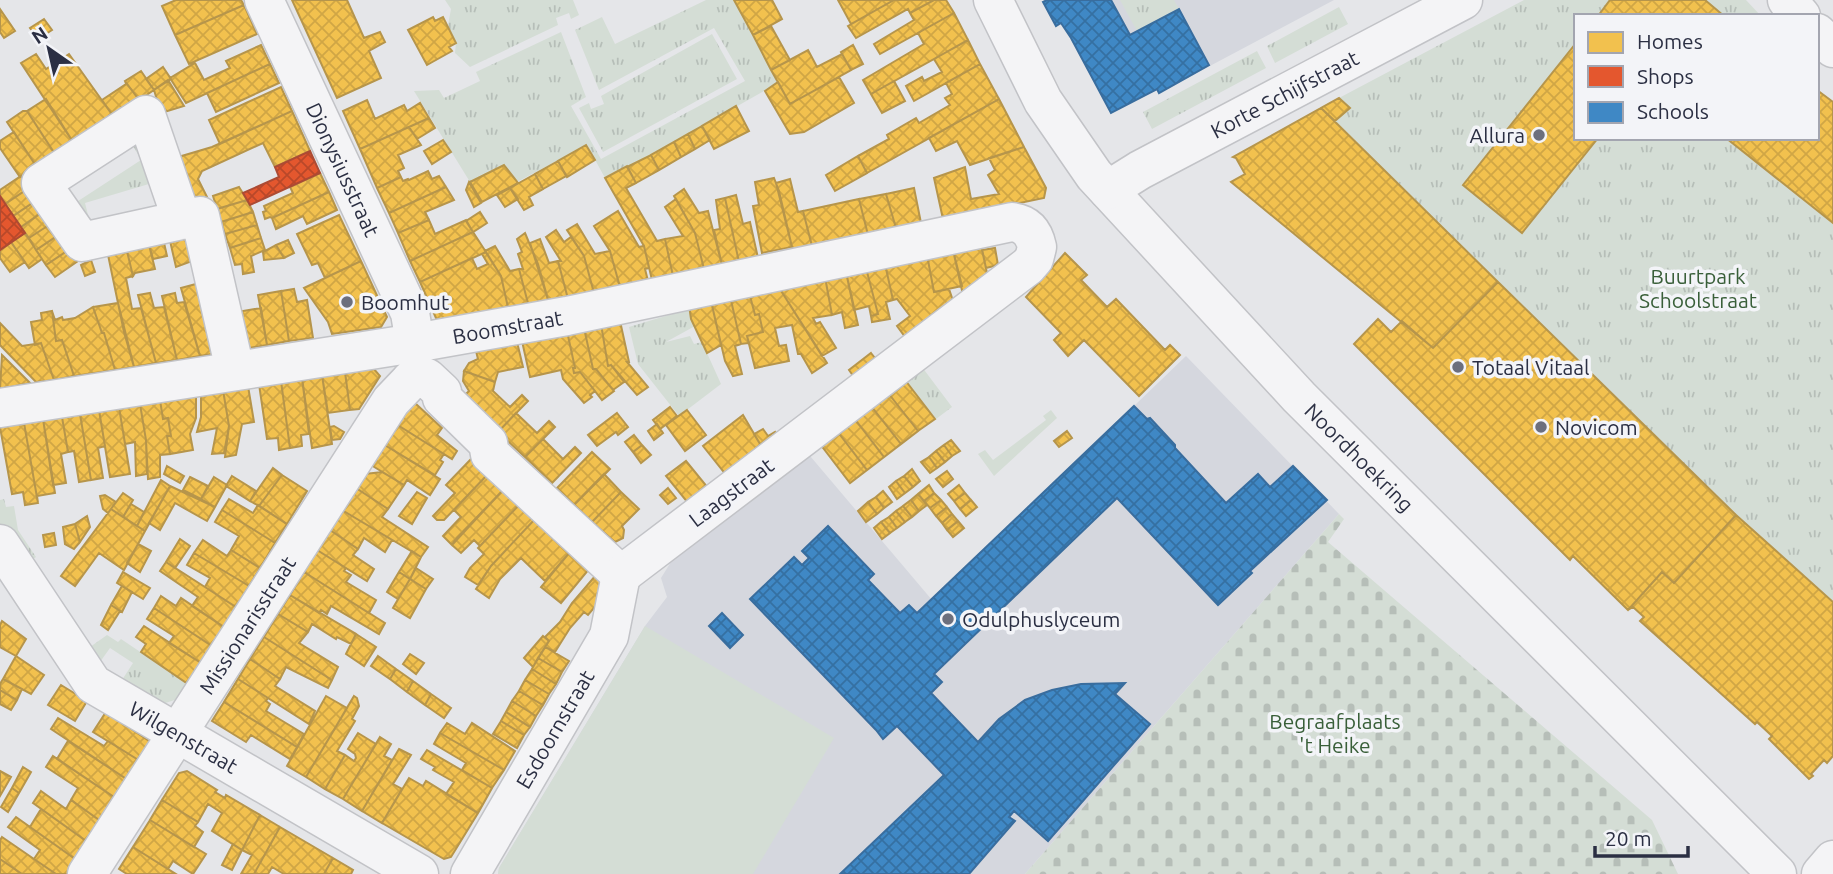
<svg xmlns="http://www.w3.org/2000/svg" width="1833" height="874" font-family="Ubuntu,sans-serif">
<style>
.built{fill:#d5d7de}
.grass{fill:url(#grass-tufts)}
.cemetery{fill:url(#cemetery-stones)}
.pitch{fill:#d4ddd5}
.homes{fill:url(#homes-cross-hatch);stroke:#b6954b;stroke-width:2}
.shops{fill:url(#shops-cross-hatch);stroke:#ac4b34;stroke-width:2}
.schools{fill:url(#schools-cross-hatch);stroke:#396d9e;stroke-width:2}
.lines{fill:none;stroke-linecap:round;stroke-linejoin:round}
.minor-casing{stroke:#c2c3c7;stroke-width:41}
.minor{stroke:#f4f4f6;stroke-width:38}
.poi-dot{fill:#6c6f7d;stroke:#f3f4f8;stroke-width:2.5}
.labels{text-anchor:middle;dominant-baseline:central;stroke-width:7;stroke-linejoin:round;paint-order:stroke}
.street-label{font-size:21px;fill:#2b2f43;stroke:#f3f4f8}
.poi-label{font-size:21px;fill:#2b2f43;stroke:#f3f4f8;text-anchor:start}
.park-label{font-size:21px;fill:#395f39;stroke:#f3f4f8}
</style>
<defs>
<pattern id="grass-tufts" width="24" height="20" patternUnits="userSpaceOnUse" patternTransform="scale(1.75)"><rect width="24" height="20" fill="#d4ddd5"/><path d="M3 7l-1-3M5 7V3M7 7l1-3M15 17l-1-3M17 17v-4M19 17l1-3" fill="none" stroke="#b6beb8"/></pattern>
<pattern id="cemetery-stones" width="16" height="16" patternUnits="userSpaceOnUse" patternTransform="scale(1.75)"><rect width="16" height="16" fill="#d4ddd5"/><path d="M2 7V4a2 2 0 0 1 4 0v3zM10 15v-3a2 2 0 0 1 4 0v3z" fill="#b6beb8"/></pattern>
<pattern id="homes-cross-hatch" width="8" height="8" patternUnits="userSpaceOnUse" patternTransform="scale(1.75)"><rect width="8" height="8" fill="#f2c14e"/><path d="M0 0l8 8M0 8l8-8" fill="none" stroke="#d0a645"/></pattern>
<pattern id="shops-cross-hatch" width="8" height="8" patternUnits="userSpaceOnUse" patternTransform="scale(1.75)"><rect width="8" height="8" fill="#e4572e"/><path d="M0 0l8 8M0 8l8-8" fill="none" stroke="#b94829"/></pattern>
<pattern id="schools-cross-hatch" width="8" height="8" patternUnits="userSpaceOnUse" patternTransform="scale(1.75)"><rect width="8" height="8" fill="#3f88c5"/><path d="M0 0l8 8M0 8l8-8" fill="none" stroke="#3570a2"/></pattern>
</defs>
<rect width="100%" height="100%" fill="#e5e6e9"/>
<path class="built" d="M1047,0H1334L1159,93L1157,90L1111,113L1071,38L1061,23L1056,26L1043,2Z
M1186,356L1339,514L1025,874H498L499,868L645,626L667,597L661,578L674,557L805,450L932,600Z"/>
<path class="grass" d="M445,0H573L579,15L571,19L569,13L556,18L558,25L470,67L455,53L456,43L448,25L451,9Z
M706,0H734L778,83L651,155L605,178L587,145L517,182L504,165L470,182L414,91L439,90L444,98L480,81L476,72L561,32L586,97L571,106L601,159L745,81L714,28L599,90L575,30L602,17L615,44Z
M1120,0H1174L1179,9L1137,31Z
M1524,0H1610L1598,16H1576V138H1726L1833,223V602L1726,506L1335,121L1350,108L1339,98Z
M1705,0H1746L1761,16H1724Z
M1339,7L1348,24L1275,63L1267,46Z
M712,34L737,79L603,152L579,108L589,103L591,109L604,104L601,96Z
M1257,51L1266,68L1152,129L1143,112Z
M135,138L159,181L85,203L89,219L80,218L72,205L141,160L131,142Z
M689,309L695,326L666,342L690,336L694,344L702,342L721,384L679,416L638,364L629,327Z
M919,363L952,407L936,419L902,375Z
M1051,410L1057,418L994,476L978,454L985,450L993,460L1046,420L1043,416Z
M4,499L6,507L14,506L18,530L36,557L32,560L0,525V500Z
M107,635L118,642L121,639L188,684L178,699L162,704L122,680L133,663L110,648L95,669L83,652Z"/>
<path class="cemetery" d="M1339,514L1344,519L1328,542L1652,820L1678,874H1025Z"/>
<path class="pitch" d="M645,626L834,738L753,874H498L499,868Z"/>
<path class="homes" d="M176,0H241L244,5L175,35L162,6Z
M292,0H347L364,38L380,32L385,42L369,51L381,78L337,98Z
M734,0H772L782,19L753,35Z
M838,0H894L851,24Z
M894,0H934L910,13L908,9L856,38L848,26Z
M934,0H946L954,13L880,54L874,44L914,20L910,13Z
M1610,0H1705L1724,16H1598Z
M244,5L257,34L189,64L175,35Z
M0,9L15,31L4,38L0,32Z
M954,13L968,40L871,94L863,80L924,44L918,33Z
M433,17L435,21L443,17L456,43L449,47L452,51L427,65L408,30Z
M44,19L52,30L38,39L30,28Z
M771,26L790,60L771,70L753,35Z
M968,40L980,64L914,101L906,86L922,77L924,81L942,72L934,59Z
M1576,43V138H1598L1522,233L1463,185Z
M261,45L270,64L186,103L170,78L195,63L204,80L230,68L226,61Z
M853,45L863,64L851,70L841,52Z
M808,50L817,67L842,54L851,70L790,104L771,70Z
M36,54L46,69L69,54L113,116L73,142L21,63Z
M270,64L279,83L216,112L207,93Z
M980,64L999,99L867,173L858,156L889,139L887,135L916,118L919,123L950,105L945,98L952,94L946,83Z
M163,67L171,79L154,90L146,79Z
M141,71L154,90L139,100L125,81Z
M839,77L854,103L804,132L790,134L765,91L778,82L790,104Z
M168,80L184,106L161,113L154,90Z
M125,81L139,100L113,116L102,100L126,84Z
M894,81L905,101L882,113L871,94Z
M281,87L292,111L220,144L209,120Z
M1817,90L1833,102V223L1726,138H1817Z
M1339,98L1350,108L1335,121L1321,108Z
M46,99L73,142L55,154L27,111Z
M999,99L1024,147L970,165L957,141L936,151L929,138Z
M367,100L375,119L404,105L407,111L420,103L429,118L360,149L343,111Z
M736,106L749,131L714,149L702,126Z
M1321,108L1498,282L1433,348L1231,182L1245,174L1236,158L1233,157Z
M23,111H27L55,154L36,166L7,122Z
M292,111L310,151L275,167L263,143L202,171L198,179L207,197L191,203L175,158L212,147Z
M429,118L435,128L417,139L409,127Z
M702,126L710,140L695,149L688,134Z
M409,127L421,145L398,155L404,168L398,171L401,177L377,188L360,149Z
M14,132L36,166L20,177L0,148V141Z
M688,134L695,149L681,157L674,142Z
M443,140L451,152L432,164L424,151Z
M674,142L681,157L659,170L651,155Z
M586,145L595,160L567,177L558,161Z
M1024,147L1046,188L1044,198L943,219L934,178L965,167L971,199L999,194L988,175L995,170L989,158Z
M651,155L659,170L636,183L627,167Z
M858,156L867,173L835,191L826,175Z
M558,161L566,176L543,189L535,174Z
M504,165L518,183L482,202L470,182Z
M627,166L636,183L626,188L657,241L665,239L673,276L652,280L644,246L605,178Z
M428,171L432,179L439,176L446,187L389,213L377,188L401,177L403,181L408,179L409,180Z
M320,173L329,192L272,218L270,217L265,219L263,212L266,211L264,206L293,193L290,187Z
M535,174L543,189L529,197L533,205L524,210L510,188Z
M21,176L29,188L5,204L0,196V190Z
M774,178L779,191L792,247L762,253L753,206L759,205L755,182Z
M790,179L798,212L803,211L812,246L793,251L776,183Z
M469,182L481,203L474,207L466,190Z
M239,187L247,200L217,209L213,196Z
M446,187L454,200L425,212L429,220L398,233L389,213Z
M29,188L37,200L13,216L5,204Z
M510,188L518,199L505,207L497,195Z
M914,188L921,223L896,228L886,194Z
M684,189L699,213L708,211L722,265L704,269L695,233L674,196Z
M329,192L337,210L307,224L303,216L276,229L272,218Z
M886,194L896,228L868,235L859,199Z
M736,195L743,224L750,222L758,258L739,262L725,198Z
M725,198L739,262L722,265L714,230L720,229L716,200Z
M676,199L695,233L704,269L673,276L665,239L683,236L665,207Z
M859,199L868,235L812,246L803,211Z
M37,200L44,211L21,227L13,216Z
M247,200L253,212L221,222L217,209Z
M44,211L52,223L29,238L21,227Z
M618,211L639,247L644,246L649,268L645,269L648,281L620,287L610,251L594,226Z
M253,212L257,225L225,234L221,222Z
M480,212L487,223L473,232L466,221Z
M339,215L361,261L325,278L318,263L312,265L297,234Z
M429,220L435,234L466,220L473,232L410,261L398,233Z
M52,223L60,234L36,250L29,238Z
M577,224L595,254L610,251L620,287L594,293L584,256L567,230Z
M257,225L261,238L230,248L225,234Z
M185,227L195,260L176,267L168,232Z
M556,230L564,242L571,237L584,256L594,293L568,299L558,261H561L546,237Z
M473,232L486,252L420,282L410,261Z
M25,233L42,259L29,268L11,242Z
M525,233L538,264L549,303L529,307L519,269H523L518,254L522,252L517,239Z
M60,234L70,249L46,265L36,250Z
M162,234L167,256L153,259L147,237Z
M147,237L155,269L135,273L133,276L125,243Z
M261,238L265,250L251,256L254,272L243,274L242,264L235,265L230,248Z
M540,239L549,263L558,261L568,299L549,303L530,243Z
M288,240L294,253L284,258L276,245Z
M11,242L25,262L10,272L0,258V250Z
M125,243L133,276L126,278L132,309L141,308L156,363L134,367L124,332L107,250Z
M981,244L989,283L965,304L953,250Z
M276,245L284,258L264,260L263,252Z
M495,246L510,271L519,269L529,307L509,312L501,276L485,251Z
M995,248L998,265L986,268L982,250Z
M70,249L78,261L55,277L46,265Z
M953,250L962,286L934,292L927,255Z
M486,252L501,276L509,312L442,322L436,318L420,282L472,258L477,269L488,264L482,254Z
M1065,253L1087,275L1081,280L1107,307L1116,299L1165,350L1170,345L1180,355L1139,396L1084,340L1068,356L1054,340L1061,333L1026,297Z
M927,255L934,292L949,289L956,310L911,345L897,326L910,316L897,299L893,300L885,264Z
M91,260L95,272L85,276L81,265Z
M361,261L387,317L381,327L332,334L328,322L304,288Z
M885,264L893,300L886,302L890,319L872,322L871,316L878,314L866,268Z
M866,268L878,314L871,316L869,306L854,310L846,272Z
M846,272L858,325L845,328L842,312L832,315L825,277Z
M825,277L832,315L813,318L816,324L820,322L836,348L822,356L778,286Z
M1498,282L1736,515L1674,583L1662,572L1628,610L1573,556L1570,560L1354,344L1378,319L1391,332L1402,321L1433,348Z
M196,284L224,352L200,356L181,288Z
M778,286L827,363L812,373L801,354H798L792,325L775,328L779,346L786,345L789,361L755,368L747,336L763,332L759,314L755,315L749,292Z
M294,289L297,302L307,300L313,338L289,341L281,291Z
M281,291L289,341L267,345L258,295Z
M749,292L755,315L759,314L763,332L747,336L749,343L741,344L730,296Z
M150,293L154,308L164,307L177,360L156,363L138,295Z
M175,293L177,303L184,302L200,356L177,360L162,296Z
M730,296L741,344L735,346L742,374L733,376L725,361L711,301Z
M711,301L721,345L707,353L691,319L689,305Z
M118,303L134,367L115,370L104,333H102L93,307Z
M93,307L102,333H104L115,370L74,376L62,340L56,341L52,311L55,320L62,317L63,320L75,318Z
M261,308L267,345L243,349L237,312Z
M52,311L56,341L62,340L74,376L54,380L41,343L35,345L31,322L42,320L41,313Z
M620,321L629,362H627L648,387L637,395L611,365L608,366L601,324Z
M0,323L22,346L41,343L54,380L36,382L0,345Z
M601,324L608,366L611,365L624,382L613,390L596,369H593L584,328Z
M584,328L593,369H596L614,391L602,400L580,372L574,373L573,368H575L567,331Z
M567,331L575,368H573L574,373L580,372L595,391L590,395L592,397L584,403L563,379L561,370L530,377L522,341Z
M517,342L523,367L498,372L495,382L464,371L469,363L478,359L476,351Z
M871,353L882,367L859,384L849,370Z
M2,355L30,383L0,389Z
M373,368L380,376L359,409L350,410L345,372Z
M464,371L495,382L493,391L510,407L522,395L528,401L498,432L463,397L469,391L463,381Z
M345,372L350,410L328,413L322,375Z
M322,375L332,444L312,448L302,378Z
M902,376L935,419L918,431L885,389Z
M302,378L309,434L301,435L302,446L290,448L281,381Z
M281,381L290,448L279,450L278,438L267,439L259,384Z
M248,386L254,422L242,424L236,455L225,457L229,426L223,390Z
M885,389L918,431L901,444L868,402Z
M223,390L229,426L224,453L212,454L217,428L197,432L201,417V394Z
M196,394V418L190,434L193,450L170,454L167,436H171L168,418L163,419L160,400Z
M160,400L163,419L168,418L171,436H167L170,454L160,455V477L148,479L146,440L140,404Z
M868,402L901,444L884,457L851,414Z
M140,404L146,440L147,474L136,476L135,442L125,444L119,407Z
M416,404L442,428L437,435L457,451L452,459L396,424L408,405Z
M119,407L130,474L110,477L99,410Z
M670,407L677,416L660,429L653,420Z
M99,410L105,446L98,448L103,478L91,480L80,414Z
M687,410L706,435L685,451L666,425Z
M516,413L537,433L549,421L555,427L525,457L498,432Z
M617,413L628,427L618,435L616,432L597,446L588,435Z
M80,414L91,480L79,482L74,451L68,452L62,417Z
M851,414L884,457L867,470L834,427Z
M743,415L766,454L731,481L703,446Z
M62,417L68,452L61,454L66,483L53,485L43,419Z
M43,419L55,493L37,496L38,503L24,423Z
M24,423L38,503L25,505L23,492L12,494L0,427Z
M396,424L444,454L440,460L443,462L435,475L383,444Z
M657,424L663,433L654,440L648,431Z
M334,426L344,432L340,439L332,440L330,427Z
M834,427L867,470L850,483L817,440Z
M763,429L768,436L775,432L780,444L766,454L754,434Z
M1067,431L1072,438L1059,447L1054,441Z
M634,435L642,445L633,452L625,442Z
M543,439L563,459L575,447L581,453L552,483L525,457Z
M951,440L960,451L952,456L944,445Z
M383,444L440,479L430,495L407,480L404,485L371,465Z
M642,445L651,455L641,463L633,452Z
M944,445L952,456L945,462L936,451Z
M936,451L945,462L937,468L929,457Z
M592,452L610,469L574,505L557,488Z
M929,457L937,468L930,473L921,462Z
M472,458L488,474L444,520H437L433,516L455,493L446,485Z
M686,461L713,494L693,509L666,476Z
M167,466L184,476L180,483L164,474Z
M273,468L282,475L259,506L250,501Z
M912,469L920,481L913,487L904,476Z
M947,471L953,479L943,487L936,479Z
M382,472L404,485L388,509L356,488L365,474Z
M488,474L504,489L452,545L443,536L461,517L454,510Z
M604,474L621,492L592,522L574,505Z
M282,475L307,491L287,524L259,506Z
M232,476L256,491L250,501L226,486Z
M904,476L913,487L905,493L896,481Z
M190,477L208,486L201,499L183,490Z
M214,477L227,485L215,507L201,499Z
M161,480L170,486L145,531L137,526Z
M896,481L905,493L897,499L889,487Z
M929,485L934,493L924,501L918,494Z
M959,485L965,493L954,501L948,494Z
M170,486L215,507L207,521L175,503L160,530L149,523Z
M356,488L388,509L382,517L428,547L421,557L342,510Z
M668,488L676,498L668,504L660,495Z
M504,489L520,504L480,546L474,540L461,553L452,545L455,540Z
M883,491L892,502L884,508L876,497Z
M417,492L427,498L412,524L399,516Z
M621,492L639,509L622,526L624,530L623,538L615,542L592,522Z
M123,493L133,500L123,517L111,509Z
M934,493L941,500L930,508L924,501Z
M965,493L971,500L960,509L954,501Z
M918,494L927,505L919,511L911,500Z
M105,495L116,502L108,513L103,509L100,496Z
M876,497L884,508L877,514L868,502Z
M229,499L253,513L258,505L287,524L275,543L222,510Z
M911,500L919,511L912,517L903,506Z
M941,500L947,507L936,516L930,508Z
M971,500L977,507L966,516L960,509Z
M868,502L877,514L866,522L858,511Z
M131,504L144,512L137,526L123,517Z
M520,504L535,519L491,566L478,585L465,577L470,568L484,554L478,548Z
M903,506L912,517L905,522L896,511Z
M947,507L952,514L942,523L936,516Z
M111,509L145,531L124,570L99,553L75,586L61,576Z
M222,510L275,543L260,568L231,550L239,536L215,522Z
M342,510L392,540L385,552L364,538L358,549L330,530Z
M896,511L905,522L897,528L889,517Z
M952,514L958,521L947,530L942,523Z
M1736,515L1833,602V756L1827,763L1824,760L1811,774L1813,776L1809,779L1769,739L1772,736L1757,722L1755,724L1640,621L1644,617L1633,607L1628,610L1662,572L1674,583Z
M87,516L90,527L80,542L75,524Z
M889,517L897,528L890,533L881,522Z
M535,519L570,552L545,581L521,558L500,579L489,598L476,589L491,566Z
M958,521L964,528L953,537L947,530Z
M881,522L890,533L882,539L874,528Z
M75,524L80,542L74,549L65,544L63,527Z
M330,530L358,549L353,555L374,569L367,581L317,550Z
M54,533L56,545L45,547L43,535Z
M180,539L190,546L175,568L166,562Z
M203,540L227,556L231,550L260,568L249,586L194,553Z
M138,544L151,551L140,572L127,563Z
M317,550L346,568L344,571L351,575L346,582L376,600L369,613L304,572Z
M412,551L421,557L410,579L399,572Z
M570,552L589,569L561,603L541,587Z
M194,553L249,586L236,607L205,587L210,578L187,565Z
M166,562L236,607L224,627L192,606L198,597L160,571Z
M416,568L433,579L426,589L410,579Z
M123,572L150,588L143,599L117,583Z
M304,572L385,623L379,634L331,606L327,614L321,610L319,613L290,595Z
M399,572L410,579L398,599L387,592Z
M596,575L611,588L588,615L584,612L570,628L555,652L545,647L549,641L545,637L560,622L572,603Z
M410,579L426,589L410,618L393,608Z
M122,586L132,592L122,612L111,605Z
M290,595L356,634L351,644L337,637L336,639L312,624L308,632L278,614Z
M161,596L176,606L181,598L224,627L212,646L154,608Z
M111,605L120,611L108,630L101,625Z
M154,608L212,646L201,663L169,643L174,636L147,619Z
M278,614L308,632L299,643L338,667L332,680L264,637Z
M2,621L26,639L16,656L0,647V625Z
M144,626L201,663L188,684L141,652L146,644L136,637Z
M356,634L376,647L364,666L346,654Z
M543,636L549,641L533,667L524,658Z
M264,637L332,680L328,688L286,667L280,679L250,659Z
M545,647L569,661L562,672L538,658Z
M410,654L424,663L416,674L403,664Z
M16,656L44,675L31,694L3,679Z
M378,656L396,669L390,679L371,666Z
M538,658L562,672L556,684L532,669Z
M250,659L280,679L275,686L315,711L309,724L238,679Z
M396,669L413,681L407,692L390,679Z
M532,669L556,684L549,694L525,680Z
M3,679L22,689L17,700L0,690V684Z
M238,679L268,698L266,701L270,704L266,711L304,734L297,747L224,702Z
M525,680L549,694L543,705L519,691Z
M413,681L431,694L425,705L407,692Z
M61,685L87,701L75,721L48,705Z
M0,690L17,700L11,710L0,704Z
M519,691L543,705L536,716L512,701Z
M431,694L451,708L444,718L425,705Z
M326,696L347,708L306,777L287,766Z
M354,696L357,698L359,706L352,719L355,721L337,751L345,755L325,789L306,777Z
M512,701L536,716L530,727L506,712Z
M224,702L297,747L290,759L251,735L246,742L212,721Z
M106,712L152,743L140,761L93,732Z
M506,712L530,727L524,735L501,721Z
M58,718L104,746L108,741L140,761L128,780L51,729Z
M501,721L524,735L517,748L493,734Z
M447,723L465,734L472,723L515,751L504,770L440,733Z
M358,733L376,744L343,799L325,789L345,755L354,761L356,758L355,754L348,749Z
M440,733L504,770L492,788L462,770L466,763L434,744Z
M380,737L391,744L384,756L392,760L362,811L343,799Z
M68,741L128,780L117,799L57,759Z
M399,749L411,755L393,784L402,789L382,823L362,811Z
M427,750L492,788L478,813L446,794L454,782L433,770L435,767L421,759Z
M53,756L117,799L102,822L71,800L78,788L46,767Z
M23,767L31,772L19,793L12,788Z
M0,771L11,777L0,796Z
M187,771L217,790L215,792L225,798L226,795L260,815L242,850L212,831L222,813L208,804L198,822L162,800L179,773Z
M409,778L423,786L426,781L478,813L451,857L444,859L382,823Z
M12,788L19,793L8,812L1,807Z
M41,791L66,809L71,800L102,822L89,843L33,803Z
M162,800L198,822L195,826L203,832L194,847L150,820Z
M41,809L89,843L78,861L30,827Z
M260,815L280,827L254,874H241L252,855L242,850Z
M16,817L78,861L70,874H56L34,859L40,850L8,827Z
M150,820L206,854L193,874L173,861L168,869L133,847Z
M280,827L333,858L324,874H284L272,867L268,874H254Z
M2,837L34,859L56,874H22L0,859V840Z
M233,844L242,850L232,870L222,865Z
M133,847L168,869L176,874H127L119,869Z
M333,858L353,870L351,874H324Z
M0,859L22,874H0Z"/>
<path class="shops" d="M310,151L320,173L250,205L243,193L279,177L275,167Z
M0,196L25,233L0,250Z"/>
<path class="schools" d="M1047,0H1111L1130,35L1179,9L1209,65L1159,93L1157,89L1111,113L1071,38L1061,23L1056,26L1043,2Z
M1134,406L1147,419L1150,418L1175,445V448L1226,503L1258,474L1270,487L1293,466L1327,500L1250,571L1252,573L1218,605L1117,498L934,674L942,682L931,693L978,742L999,719L1025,700L1052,690L1081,684L1125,683L1115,694L1150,724L1048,841L1014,811L1009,817L1015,821L969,874H840L944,775L897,726L883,739L876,730L750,599L794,557L802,565L809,558L802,551L828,526L874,574L868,580L900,613L909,605L917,613Z
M722,613L743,635L730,648L709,626Z"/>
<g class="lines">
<g class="minor-casing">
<g id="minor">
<path id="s1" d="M264,0L410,313L415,343"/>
<path id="s2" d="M993,0L1043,101L1094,175L1299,397L1777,874"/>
<path d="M1787,0L1801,16"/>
<path d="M1817,33L1833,48"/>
<path id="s3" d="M1108,190L1140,170L1463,0"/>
<path d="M182,220L146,115L41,183L82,242L200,216L235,370"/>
<path id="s4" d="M0,408L415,343L567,316L1012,222C1027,224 1034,233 1037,247L1034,259L1028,266L621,575L490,454L488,443L442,398V392L427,378L411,380"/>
<path id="s5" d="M0,544L93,684L419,874"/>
<path id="s6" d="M87,874L391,401L411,380"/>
<path id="s7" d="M470,874L609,636L621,575"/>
<path d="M1821,874L1833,860"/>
</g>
</g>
<use href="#minor" class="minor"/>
</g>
<g class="poi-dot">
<circle cx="1539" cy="135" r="7"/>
<circle cx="347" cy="302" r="7"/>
<circle cx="1458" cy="367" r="7"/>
<circle cx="1541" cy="427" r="7"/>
<circle cx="948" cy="619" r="7"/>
</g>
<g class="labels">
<g class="street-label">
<text stroke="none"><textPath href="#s3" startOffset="201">Korte Schijfstraat</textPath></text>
<text stroke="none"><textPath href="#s1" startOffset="187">Dionysiusstraat</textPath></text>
<text stroke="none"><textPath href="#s4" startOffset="514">Boomstraat</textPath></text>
<text stroke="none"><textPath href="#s2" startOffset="590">Noordhoekring</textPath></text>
<text transform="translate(731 492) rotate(-37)">Laagstraat</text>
<text stroke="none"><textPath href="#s6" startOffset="296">Missionarisstraat</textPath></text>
<text stroke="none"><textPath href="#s7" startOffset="168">Esdoornstraat</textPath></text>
<text stroke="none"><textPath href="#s5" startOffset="273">Wilgenstraat</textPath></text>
</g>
<g class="poi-label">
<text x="1525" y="135" text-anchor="end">Allura</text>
<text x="361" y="302">Boomhut</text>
<text x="1472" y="367">Totaal Vitaal</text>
<text x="1555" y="427">Novicom</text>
<text x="962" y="619">Odulphuslyceum</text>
</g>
<g class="park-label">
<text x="1698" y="276">Buurtpark<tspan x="1698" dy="24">Schoolstraat</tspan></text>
<text x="1335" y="721">Begraafplaats<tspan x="1335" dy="24">'t Heike</tspan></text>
</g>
</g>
<rect x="1574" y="14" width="245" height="126" fill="#f3f4f8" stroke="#a3a5b0" stroke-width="2"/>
<rect x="1588" y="32" width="35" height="21" fill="#f2c14e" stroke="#a3a5b0" stroke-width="2"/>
<text x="1637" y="49" font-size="21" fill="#2b2f43">Homes</text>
<rect x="1588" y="66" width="35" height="21" fill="#e4572e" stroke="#a3a5b0" stroke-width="2"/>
<text x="1637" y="84" font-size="21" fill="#2b2f43">Shops</text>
<rect x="1588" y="102" width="35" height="21" fill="#3f88c5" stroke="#a3a5b0" stroke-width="2"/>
<text x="1637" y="119" font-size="21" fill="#2b2f43">Schools</text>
<g transform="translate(49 49) rotate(326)" stroke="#f3f4f8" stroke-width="5" paint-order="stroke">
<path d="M0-5L12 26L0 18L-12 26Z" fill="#2b2f43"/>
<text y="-10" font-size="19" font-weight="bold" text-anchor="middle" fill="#2b2f43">N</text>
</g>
<path d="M1595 846v10h93v-10" fill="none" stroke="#2b2f43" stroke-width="3.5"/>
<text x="1605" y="846" font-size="21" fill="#2b2f43" stroke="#f3f4f8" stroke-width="5" paint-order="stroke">20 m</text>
</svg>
